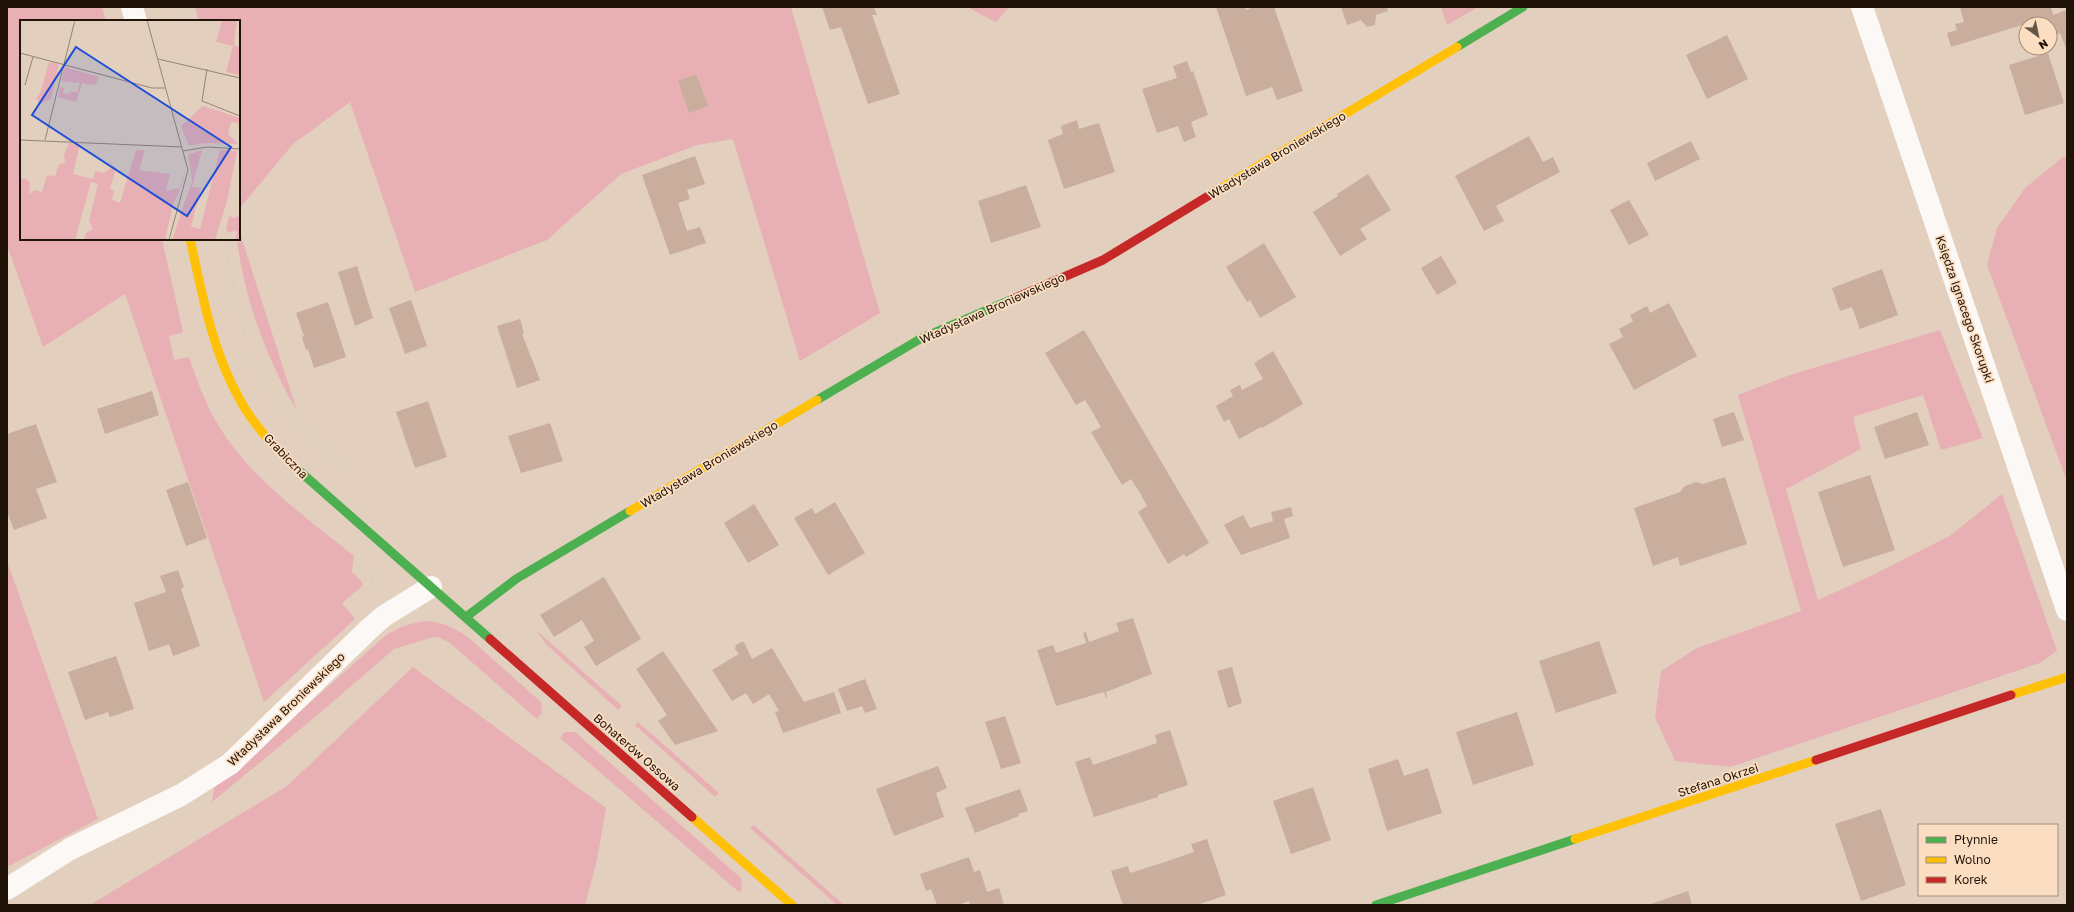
<svg xmlns="http://www.w3.org/2000/svg" width="2074" height="912" font-family="'Golos Text',sans-serif">
<style>
.green{fill:#e8b0b4}
.building{fill:#c9ad9d}
.lines{fill:none;stroke-linecap:round;stroke-linejoin:round}
.path{stroke:#d5cec9;stroke-width:2.5;stroke-dasharray:2 2;stroke-linecap:butt}
.street{stroke:#fbf8f5;stroke-width:22}
.fast{stroke:#4caf50;stroke-width:9}
.slow{stroke:#ffc107;stroke-width:9}
.jam{stroke:#c62828;stroke-width:9}
.labels{text-anchor:middle;dominant-baseline:central;stroke-width:3.5;stroke-linejoin:round;paint-order:stroke}
.street-label{font-size:12px;fill:#201307;stroke:#fbddc2}
.inset-road{fill:none;stroke:#958474;stroke-width:1}
.view{fill:#1d4ed8;fill-opacity:0.15;stroke:#1d4ed8;stroke-width:2}
.inset-edge{fill:none;stroke:#201307;stroke-width:2}
</style>
<rect width="100%" height="100%" fill="#e3cfbd"/>
<path class="green" d="M7,7H102L106,21H21V239H162L183,332L169,336L174,360L189,357C196,377 203,397 213,416C245,475 302,514 354,556L352,572L362,582V586L342,603L355,619L264,702L125,294L43,347L7,245Z
M195,7H791L880,313L800,361L733,139L697,145L621,174L547,240L415,292L350,102L293,144L239,209V21H199Z
M967,7H1009L996,22Z
M1441,7H1478L1447,25Z
M2063,157H2067V481L1987,265L1997,228L2025,188Z
M239,230L297,411C267,359 244,299 237,239H239Z
M1940,330L1983,438L1941,450L1923,395L1853,417L1861,449L1786,489L1818,600L1875,574L1951,535L2002,494L2057,651L2040,663L1730,767L1675,761L1655,717L1661,671L1697,648L1801,611L1738,395L1790,375Z
M7,561L98,819L7,867Z
M427,621C444,623 456,628 469,638L541,702L542,713L537,719L450,643L438,637L430,638L394,649L320,713L212,802L214,788L385,636C399,627 410,623 427,621Z
M537,631L622,706L618,710L546,644Z
M413,667L606,808L597,860L585,905H90L287,786Z
M638,722L719,793L715,797L635,725Z
M565,732H575L741,878L742,889L739,892L560,738Z
M754,825L844,905H837L750,828Z"/>
<path class="building" d="M822,7H874L877,15H872L900,94L868,104L841,27L830,30Z
M1216,7H1245L1246,10L1254,7H1274L1303,91L1277,100L1272,87L1246,96Z
M1341,7H1387L1388,11L1376,15L1375,25L1367,27L1361,20L1347,25Z
M1960,7H2051L2053,15L2066,10L2067,51L2060,33L2050,37V24H2039L2038,20L1951,47L1947,33L1957,30L1955,24L1964,22Z
M1727,35L1748,79L1707,99L1686,55Z
M2048,53L2064,103L2025,115L2009,65Z
M1187,61L1191,72L1193,71L1208,115L1191,122L1196,137L1184,142L1178,126L1157,133L1142,89L1177,78L1173,66Z
M696,74L708,106L689,113L678,81Z
M1077,120L1079,129L1099,123L1115,172L1064,189L1048,140L1063,134L1061,126Z
M1529,136L1543,162L1553,157L1560,172L1496,206L1504,221L1484,231L1455,176Z
M1691,141L1700,159L1655,181L1647,163Z
M695,156L705,184L687,190L690,199L678,203L687,231L700,227L706,243L670,255L642,175Z
M1368,174L1391,210L1360,229L1367,239L1340,256L1313,212L1338,196L1337,194Z
M1026,185L1041,227L991,243L978,201Z
M1629,200L1649,235L1629,245L1610,210Z
M1264,243L1296,297L1260,318L1250,300L1247,302L1226,267Z
M1441,256L1457,283L1437,295L1421,268Z
M357,266L373,318L355,326L338,272Z
M1882,269L1898,315L1860,329L1852,307L1840,311L1832,288Z
M411,300L427,346L405,354L389,308Z
M328,302L346,357L314,368L308,349L306,350L302,337L304,336L296,313Z
M1669,303L1697,356L1634,390L1609,344L1623,337L1619,329L1633,321L1630,315L1647,306L1650,313Z
M520,319L524,333L522,334L540,380L517,388L497,326Z
M1084,330L1209,543L1186,557L1184,554L1168,564L1138,512L1147,506L1140,493L1131,479L1122,485L1091,432L1101,427L1093,413L1085,400L1076,405L1045,353Z
M1273,351L1303,404L1262,428L1261,427L1239,439L1229,419L1224,422L1216,406L1233,396L1230,390L1240,385L1242,390L1263,379L1254,363Z
M152,391L159,415L105,434L97,409Z
M428,401L447,457L415,468L396,412Z
M1734,412L1744,440L1722,447L1713,419Z
M1917,412L1929,445L1885,459L1874,427Z
M550,423L563,461L521,473L508,436Z
M36,424L57,482L36,489L47,518L14,530L7,512V434Z
M1870,475L1895,550L1843,567L1818,492Z
M1725,477L1747,544L1680,566L1678,557L1653,566L1634,508L1680,492L1685,486L1696,482L1703,484Z
M188,482L207,538L186,546L166,490Z
M835,502L865,553L828,575L794,518L812,508L815,514Z
M754,504L779,545L748,563L724,523Z
M1291,507L1293,516L1284,519L1290,538L1241,555L1224,525L1243,515L1250,528L1273,521L1271,512Z
M178,570L184,587L181,589L200,646L173,656L169,644L149,651L134,603L166,592L160,576Z
M604,577L641,639L596,666L584,647L594,641L582,620L554,637L540,615Z
M1133,618L1152,674L1106,692L1107,698H1106L1104,692L1056,706L1037,650L1053,645L1056,653L1086,643L1083,633L1086,632L1089,642L1119,631L1116,623Z
M1599,641L1617,693L1556,713L1539,661Z
M741,642H744L752,659L772,648L804,702L834,692L841,713L783,733L775,712L779,711L769,694L753,704L746,693L732,701L712,670L739,654L735,649L736,645Z
M663,651L718,731L675,745L658,721L667,715L636,669Z
M116,656L134,709L110,717L108,712L85,720L68,672Z
M1232,667L1242,703L1228,708L1217,671Z
M865,679L877,709L865,713L862,706L847,711L838,689Z
M1517,712L1534,765L1473,785L1456,732Z
M1005,716L1021,763L1001,769L985,722Z
M1170,730L1188,785L1158,795V797L1094,817L1075,762L1090,757L1093,765L1157,743L1155,735Z
M1398,759L1404,776L1428,768L1442,813L1387,831L1368,769Z
M938,766L947,788L936,793L944,817L894,836L876,789Z
M1313,787L1331,840L1291,854L1273,801Z
M1020,789L1028,811L1018,814L1019,816L975,833L965,808Z
M1881,809L1906,885L1861,901L1835,824Z
M1207,839L1226,895L1197,905H1123L1111,871L1128,866L1130,873L1162,863L1194,852L1191,844Z
M969,857L974,872L980,870L987,892L999,888L1004,905H970L969,901L958,905H937L931,889L926,891L920,874Z
M1688,891L1692,905H1652L1651,904Z"/>
<g class="lines">
<path class="path" d="M178,7L182,21
M223,239L245,334
M252,354L272,393L296,423L345,471
M371,574L373,589
M820,897L828,905"/>
<path class="street" d="M132,7L136,21
M1862,7L2067,610
M7,889L70,849L181,795L230,764L368,630L384,616L431,587"/>
<path class="fast" d="M1457,47L1523,7
M817,400L920,339L1013,299
M296,468L490,639
M466,617L516,579L630,511
M1376,905L1575,839"/>
<path class="slow" d="M1218,190L1457,47
M190,239C202,293 212,351 240,400C254,426 275,447 296,468
M630,511L817,400
M2011,695L2067,677
M692,817L792,905
M1575,839L1816,760"/>
<path class="jam" d="M1013,299L1103,260L1218,190
M490,639L692,817
M1816,760L2011,695"/>
</g>
<g class="labels">
<g class="street-label">
<text transform="translate(1277 155) rotate(-31)">Władysława Broniewskiego</text>
<text transform="translate(992 308) rotate(-24)">Władysława Broniewskiego</text>
<text transform="translate(1965 309) rotate(71)">Księdza Ignacego Skorupki</text>
<text transform="translate(286 456) rotate(46)">Grabiczna</text>
<text transform="translate(709 464) rotate(-31)">Władysława Broniewskiego</text>
<text transform="translate(286 709) rotate(-44)">Władysława Broniewskiego</text>
<text transform="translate(637 752) rotate(41)">Bohaterów Ossowa</text>
<text transform="translate(1718 780) rotate(-18)">Stefana Okrzei</text>
</g>
</g>
<g transform="translate(20 20)">
<rect width="220" height="220" fill="#e3cfbd"/>
<path d="M202,0L217,1L214,21L215,26L220,27V55L206,52L213,26L196,22ZM29,42L39,44L31,79L20,84L16,78L20,74ZM45,47L79,57L75,65L62,63L56,82L38,77L40,67L44,68L43,73L49,74L50,72H57L60,63L41,61ZM183,86L220,98V103L211,102L208,114L218,124L184,123L169,126L161,106ZM49,123L60,124L53,154L73,159L75,151L84,153L94,146L96,149L90,168L94,171L92,180L100,183L116,130H125L119,150L150,154L146,171L160,168L165,151L163,162L152,188L145,220H64L66,213L73,209L69,201L78,164L71,162L55,220H0V158L7,159L10,163L9,175L14,170L22,172L27,155L35,156L39,144L45,143L44,135ZM182,130L172,167L181,168L171,206L180,209L200,130L217,131L207,181L195,220H152L172,161L168,135ZM209,196L214,198L220,196V220H215L217,212L215,210L210,213L206,210Z" fill="#e8b0b4"/>
<path class="inset-road" d="M127,0L168,150L149,220M0,33L132,68H146M138,39L220,58M187,49L182,81L220,96M5,65L13,37M0,120L162,127M25,120L55,0M163,131L187,127L220,129"/>
<path class="view" d="M56,27L211,127L167,196L12,95Z"/>
<rect width="220" height="220" class="inset-edge"/>
</g>
<rect width="2074" height="912" fill="none" stroke="#201307" stroke-width="16"/>
<rect x="1918" y="824" width="140" height="72" fill="#fbddc2" stroke="#a38c77"/>
<rect x="1926" y="837" width="20" height="6" fill="#4caf50" stroke="#a38c77"/>
<text x="1954" y="844" font-size="12" fill="#201307">Płynnie</text>
<rect x="1926" y="857" width="20" height="6" fill="#ffc107" stroke="#a38c77"/>
<text x="1954" y="864" font-size="12" fill="#201307">Wolno</text>
<rect x="1926" y="877" width="20" height="6" fill="#c62828" stroke="#a38c77"/>
<text x="1954" y="884" font-size="12" fill="#201307">Korek</text>
<g transform="translate(2038 36) rotate(147)"><circle r="19" fill="#fbddc2" stroke="#a38c77"/>
<path d="M0-3L7 15L0 10L-7 15Z" fill="#645547"/>
<text y="-6" font-size="11" font-weight="bold" text-anchor="middle" fill="#201307">N</text>
</g>
</svg>
